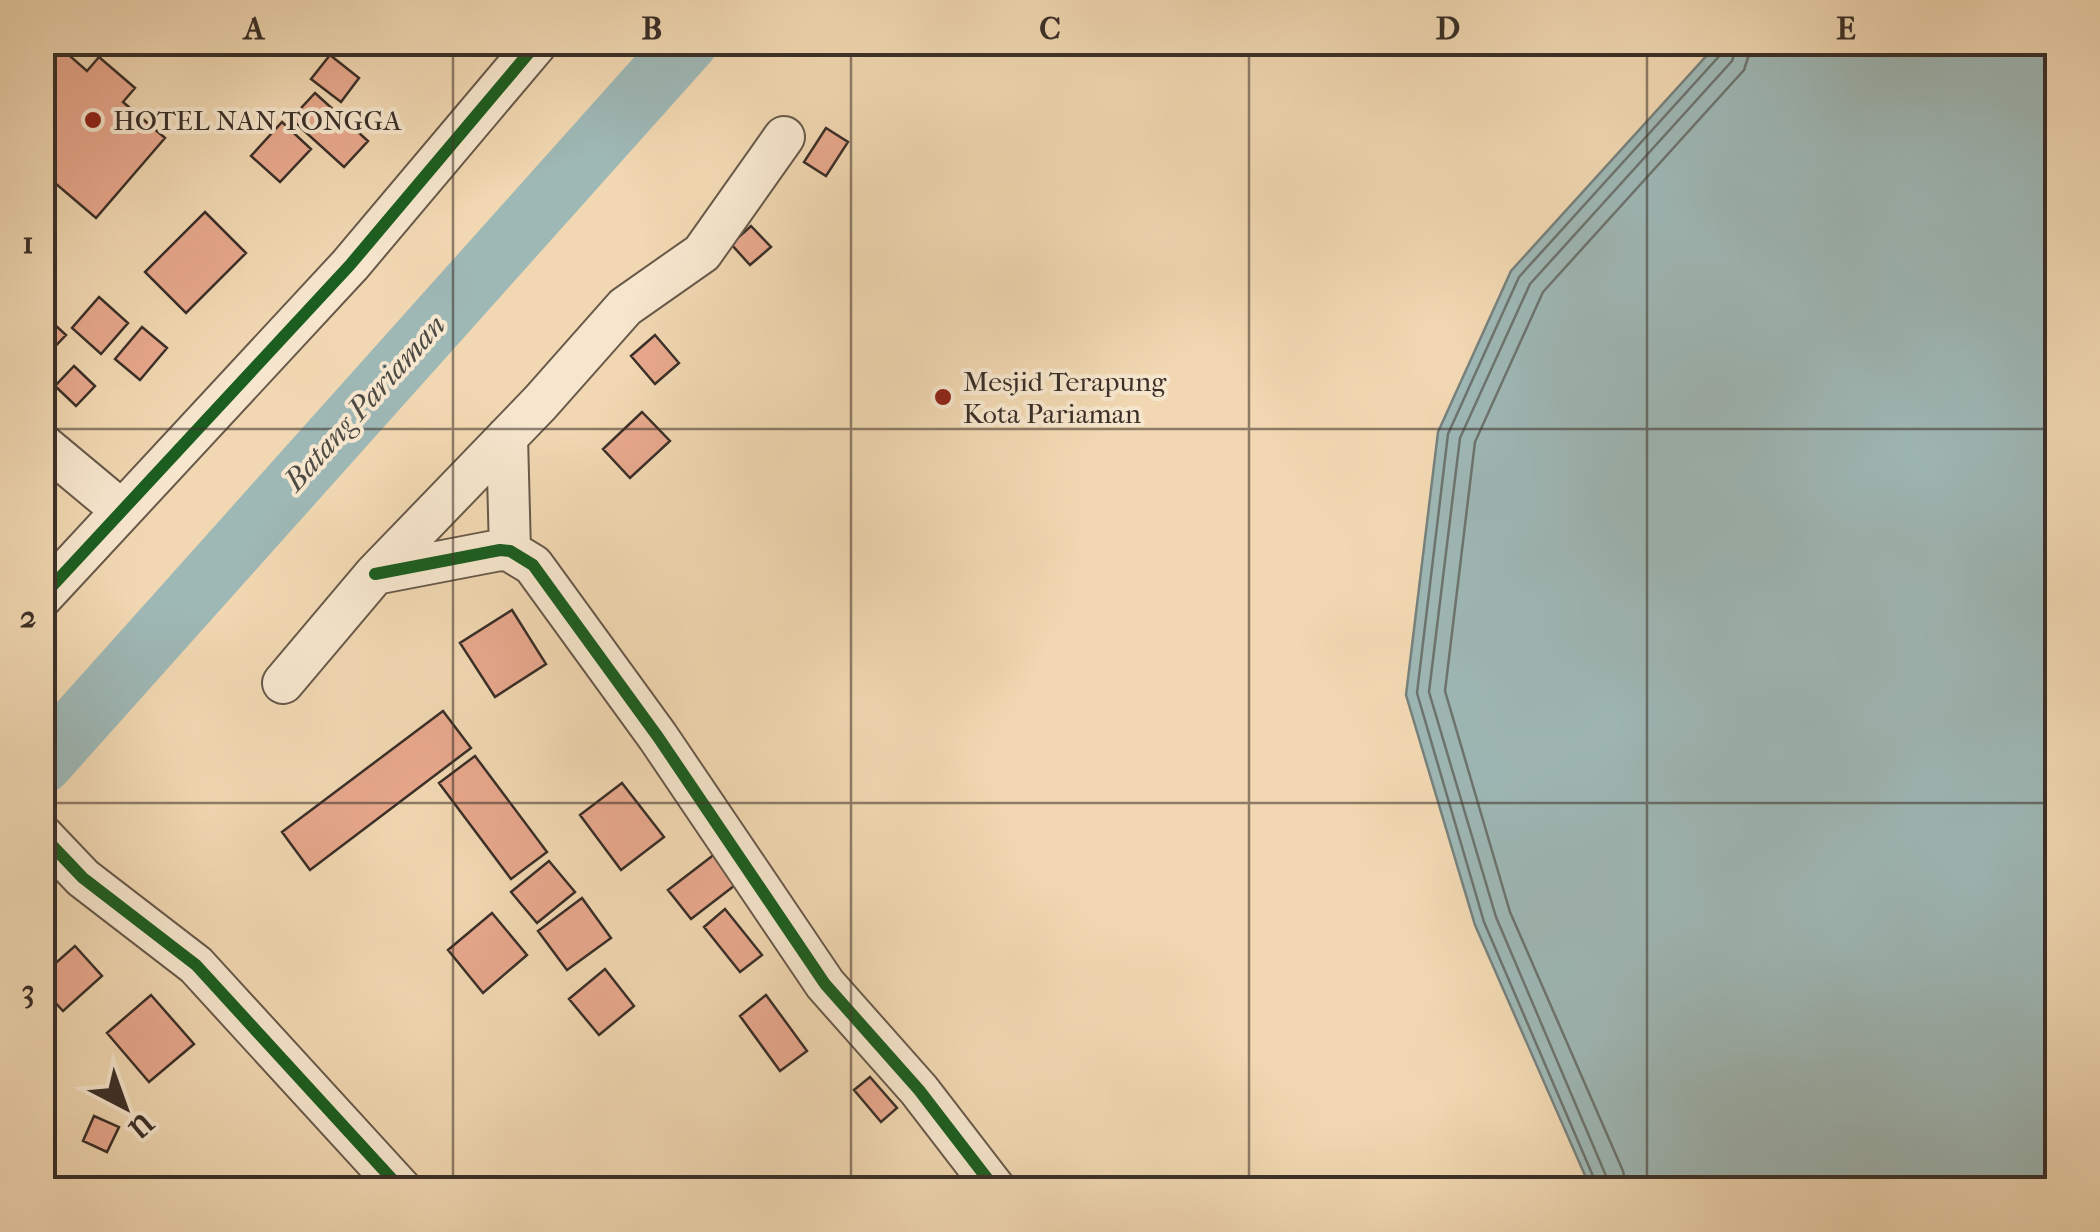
<svg xmlns="http://www.w3.org/2000/svg" width="2100" height="1232" font-family="'IM FELL French Canon',serif">
<style>
.water{fill:#9eb8b6;stroke:#76817d;stroke-width:2.5}
.lines{fill:none;stroke-linecap:round;stroke-linejoin:round}
.shore{stroke:#6c746f;stroke-width:2.5}
.river{stroke:#9eb8b6;stroke-width:60}
.building{fill:#e8a88d;stroke:#3a2f28;stroke-width:2.5}
.minor-casing{stroke:#68594a;stroke-width:44}
.minor{stroke:#f6e6cd;stroke-width:40}
.cycleway-casing{stroke:#f6e6cd;stroke-width:19}
.cycleway{stroke:#1b5e20;stroke-width:12}
.grid{fill:none;stroke:#3a2f28;stroke-width:2.5;stroke-opacity:0.55}
.poi-dot{fill:#8f2418;stroke:#f6e6cd;stroke-width:4}
.labels{text-anchor:middle;dominant-baseline:central;stroke-width:8;stroke-linejoin:round;paint-order:stroke}
.poi-label{font-size:28px;fill:#3a2f28;stroke:#f6e6cd;text-anchor:start}
.water-label{font-size:30px;font-style:italic;fill:#4e4a44;stroke:#f6e6cd}
.neatline{fill:none;stroke:#3a2f28;stroke-width:4}
.grid-label{font-size:32px;text-anchor:middle;font-weight:bold;fill:#3a2f28}
</style>
<rect width="100%" height="100%" fill="#f1d8b2"/>
<filter id="stains"><feTurbulence type="fractalNoise" baseFrequency=".002" numOctaves="4"/><feColorMatrix values="0 0 0 0 .2 0 0 0 0 .09 0 0 0 0 .02 0 0 0 .5 -.17"/></filter>
<radialGradient id="worn" r=".72"><stop offset=".6" stop-color="#630" stop-opacity="0"/><stop offset="1" stop-color="#630" stop-opacity=".3"/></radialGradient>
<path class="water" d="M1719,42L2057,43V1189H1591L1475,925L1406,695L1438,432L1511,271Z"/>
<g class="lines">
<path class="shore" d="M1599,1190L1484,922L1417,693L1448,434L1519,277L1722,53L1725,42
M1612,1190L1496,917L1429,692L1460,438L1530,284L1732,61L1738,42
M1627,1190L1623,1171L1510,912L1445,691L1475,442L1543,292L1744,70L1753,42"/>
<path class="river" d="M42,764L688,42"/>
</g>
<path class="building" d="M42,42H54L87,71L99,57L135,88L123,102L165,138L96,218L42,172Z
M330,55L359,78L341,102L311,79Z
M315,93L368,141L344,167L291,119Z
M282,122L311,149L280,182L251,156Z
M826,128L848,142L826,176L804,162Z
M205,212L246,253L186,313L145,272Z
M751,226L771,247L750,265L731,244Z
M99,297L128,323L101,354L72,328Z
M42,313L66,335L42,360Z
M142,327L167,348L140,380L115,359Z
M655,335L679,363L655,384L631,356Z
M74,366L95,386L76,406L55,386Z
M642,412L670,441L630,478L603,449Z
M512,610L546,664L495,697L460,643Z
M443,711L471,748L310,870L282,832Z
M475,756L547,852L511,879L439,783Z
M622,783L664,837L621,870L580,815Z
M720,850L743,879L691,919L668,890Z
M549,861L575,892L537,923L511,892Z
M582,898L611,938L567,970L538,931Z
M725,909L762,955L740,972L704,927Z
M492,913L527,955L483,993L448,950Z
M75,946L102,976L63,1011L42,988V975Z
M605,969L634,1006L599,1035L569,999Z
M151,995L194,1044L149,1082L107,1033Z
M766,995L807,1051L780,1071L740,1016Z
M870,1077L897,1108L881,1122L854,1090Z
M94,1116L119,1127L107,1152L83,1141Z"/>
<g class="lines">
<g class="minor-casing">
<path id="minor" d="M507,437L510,551
M42,444L120,509
M375,574L500,550L510,551L533,565L658,737L825,984L919,1090L996,1190
M42,597L350,265L538,42
M283,683L375,574L540,403L625,307L702,253L784,137
M42,835L83,878L196,965L402,1190"/>
</g>
<use href="#minor" class="minor"/>
<g class="cycleway-casing">
<path id="cycleway" d="M375,574L500,550L510,551L533,565L658,737L825,984L919,1090L996,1190
M42,597L350,265L538,42
M42,835L83,878L196,965L402,1190"/>
</g>
<use href="#cycleway" class="cycleway"/>
</g>
<path class="grid" d="M453,42V1190M851,42V1190M1249,42V1190M1647,42V1190M42,429H2058M42,803H2058"/>
<g class="poi-dot">
<circle cx="93" cy="120" r="10"/>
<circle cx="943" cy="397" r="10"/>
</g>
<g class="labels">
<g class="poi-label">
<text x="113" y="120">HOTEL NAN TONGGA</text>
<text x="963" y="381">Mesjid Terapung<tspan x="963" dy="32">Kota Pariaman</tspan></text>
</g>
<g class="water-label">
<text transform="translate(365 403) rotate(-48)">Batang Pariaman</text>
</g>
</g>
<rect width="2100" height="1232" fill="none" stroke="#f1d8b2" stroke-width="110"/>
<g transform="translate(125 1107) rotate(139)" stroke="#f6e6cd" stroke-width="8" paint-order="stroke">
<path d="M0-8L18 38L0 25L-18 38Z" fill="#3a2f28"/>
<text y="-15" font-size="28" font-weight="bold" text-anchor="middle" fill="#3a2f28">U</text>
</g>
<rect x="55" y="55" width="1990" height="1122" class="neatline"/>
<g class="grid-label">
<text x="254" y="39">A</text>
<text x="652" y="39">B</text>
<text x="1050" y="39">C</text>
<text x="1448" y="39">D</text>
<text x="1846" y="39">E</text>
<text x="28" y="253">1</text>
<text x="28" y="627">2</text>
<text x="28" y="1001">3</text>
</g>
<rect width="100%" height="100%" filter="url(#stains)"/>
<rect width="100%" height="100%" fill="url(#worn)"/>
</svg>
